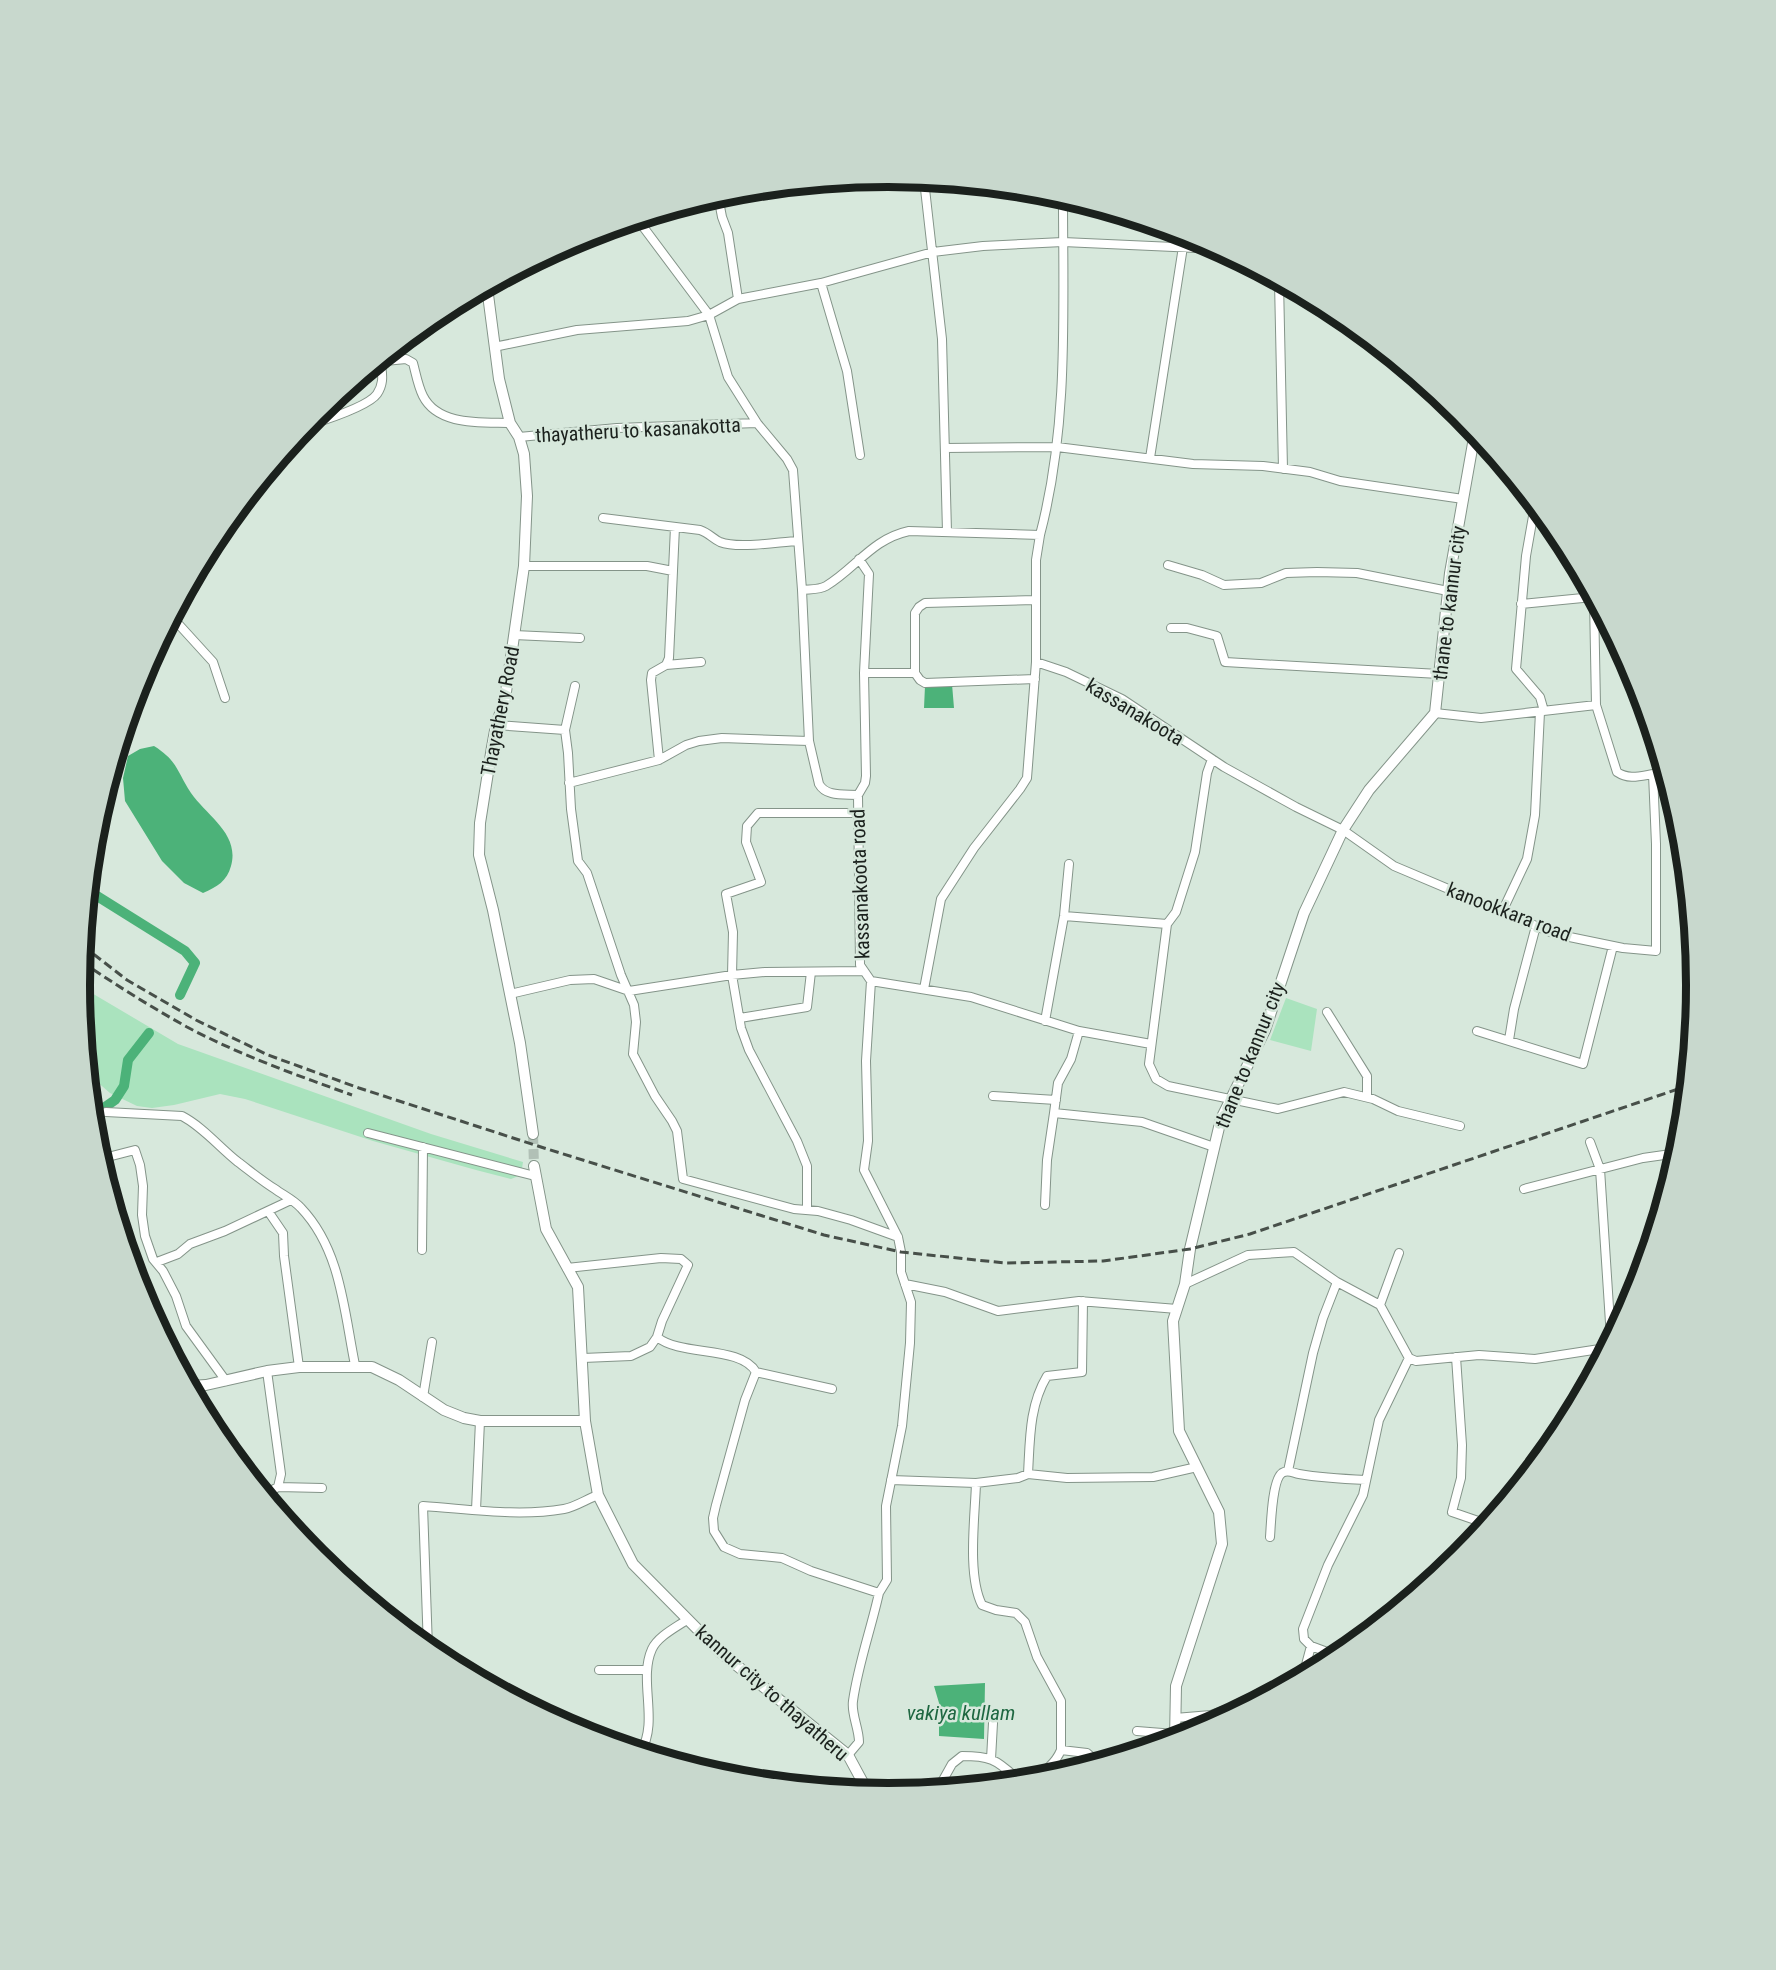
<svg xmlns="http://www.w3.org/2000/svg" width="1776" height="1970" font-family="'Roboto Condensed',sans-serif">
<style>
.green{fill:#aae3be}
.water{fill:#4cb279}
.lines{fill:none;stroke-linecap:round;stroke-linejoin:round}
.canal{stroke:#4cb279;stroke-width:10}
.tertiary-tunnel{stroke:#b1c0b6;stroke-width:10;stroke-dasharray:10 5;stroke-linecap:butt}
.minor-casing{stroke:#849489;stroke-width:10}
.tertiary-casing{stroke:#849489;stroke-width:12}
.minor{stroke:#fff;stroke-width:8}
.tertiary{stroke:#fff;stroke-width:10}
.rail{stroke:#474f49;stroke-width:3;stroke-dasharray:9 4.5;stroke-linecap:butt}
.labels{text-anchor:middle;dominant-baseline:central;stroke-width:5;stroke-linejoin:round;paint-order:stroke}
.street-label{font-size:20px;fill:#1b211d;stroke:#d7e8dc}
.water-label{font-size:21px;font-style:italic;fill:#1e6741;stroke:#d7e8dc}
.rim{fill:none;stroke:#1b211d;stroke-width:8}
</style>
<rect width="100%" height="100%" fill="#d7e8dc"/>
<path class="green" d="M80,983L90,992L178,1044L431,1134L523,1162L521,1175L511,1179L476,1170L373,1141L245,1099L220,1094L174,1105L152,1108L137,1106L110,1093L88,1074Z
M1286,998L1317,1009L1311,1051L1270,1040Z"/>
<path class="water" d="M952,684L954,708H924L925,686Z
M154,746C178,761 177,772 191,793C207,816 240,834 231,866C227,881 217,887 203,893L184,883L162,861L125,801L123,778L128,756L140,749Z
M985,1683L984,1739L939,1736V1703L934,1686Z"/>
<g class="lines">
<path class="canal" d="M89,891L185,951L195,963L180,995
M93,1118L95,1114L115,1100L124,1086L128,1060L149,1033
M97,1148L100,1156"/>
<path class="tertiary-tunnel" d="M533,1134L534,1166"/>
<g class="minor-casing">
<path id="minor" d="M924,180L942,339L947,532
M718,196L722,217L728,233L738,299L821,283L933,252L983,246L1063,242L1218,249
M638,220L709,315L728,377L757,423L787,459L793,470L802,590L809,741L819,784C826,797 844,794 858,795L860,965L871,981L971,997L1079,1031L1151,1044
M1279,282L1283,469
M821,283L847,371L860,455
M494,347L577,330L688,321L709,315L738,299
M306,426C322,421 368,407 377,394C383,385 383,377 381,366L385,361L406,359L413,363C416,374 418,386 423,396C438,426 481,422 510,423
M519,437L617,428L757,423
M945,448L1057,447L1193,464L1263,466L1310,472L1340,481L1463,499
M1150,458L1185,234
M1535,505L1526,556L1516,669L1540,697L1544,711
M603,518L700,530C709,533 713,539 720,542C738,549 778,542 798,541
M1040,535L1036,560V662L1066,672L1122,699L1224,767L1296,807L1343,830L1394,866L1555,934L1623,948L1656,951V844L1653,774L1665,773
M859,559L869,574L864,673
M1168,565L1202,575L1224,585L1261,583L1286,573L1317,572L1357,573L1448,591
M524,566H647L673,571
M802,590C810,589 819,590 826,586C856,568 872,539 909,531L1040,535C1069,425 1063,310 1063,197
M1035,600L925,603L919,607L915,613V673L920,680L925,683L1035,679
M1521,604L1593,597
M172,617L213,662L225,698
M1171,628H1187L1217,636L1225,662L1439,674
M514,635L580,638
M666,665L701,662
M1596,705L1617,772C1629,780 1640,776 1653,774
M1435,713L1481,718L1596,705L1594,600
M496,725L565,730L568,753L571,809L578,861L587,873L621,975L634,1005L636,1022L633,1054L655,1096L672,1121L677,1131L683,1179L794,1209L818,1211L851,1220L898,1237
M565,730L575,686
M1212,759L1207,773L1195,852L1176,912L1167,924L1149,1064L1156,1079L1168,1086L1278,1109L1344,1092L1373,1099L1398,1111L1460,1126
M659,760L651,680L652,673L666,665L669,658L675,527
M569,783L659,760L686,745L699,741L722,738L809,741
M858,795L865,783L866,776L864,673H915
M1502,912L1527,859L1535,815L1540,712
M1064,916L1167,924
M871,981L866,1061L868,1141L864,1170L898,1237L901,1252V1272L911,1302L910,1343L902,1426L886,1506L887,1580L879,1593
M924,989L941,899L974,848L1020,789L1027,778L1036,662
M510,994L570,980L594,979L629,991L732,975L765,972L864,971
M1327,1012L1367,1076V1097
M740,1018L807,1007L811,972
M1045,1021L1064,916L1069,864
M1079,1031L1071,1059L1058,1083L1054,1113L1142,1122L1214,1147
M1477,1031L1583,1064L1613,946
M1509,1040L1514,1009L1536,926
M993,1096L1056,1100
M106,1112L182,1116C203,1127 219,1147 238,1162C250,1171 262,1181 275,1189C283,1195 294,1200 301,1208C341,1250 344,1311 355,1365
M368,1133L535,1176
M1590,1142L1600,1169L1611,1338
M100,1159L135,1150L140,1165L143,1186L142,1215L145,1236L153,1259L163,1271L176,1296L186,1326L226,1381
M1524,1189L1643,1158L1678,1153
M1045,1205L1047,1160L1054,1113
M807,1210V1166L797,1141L749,1050L741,1028L732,975L733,932L726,894L761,882L746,842L747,826L758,813H858
M268,1211L283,1233L284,1256L299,1367
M422,1250L423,1147
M157,1262L178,1254L190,1244L225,1231L291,1200
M567,1268L661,1258L681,1259L688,1265L662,1321L657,1337C681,1357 740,1345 756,1372L745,1400L716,1505L713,1518L714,1531L724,1547L740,1554L782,1558L811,1571L879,1593C871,1629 858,1665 853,1701C851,1714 859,1728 859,1742L848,1755
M905,1284L945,1292L998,1311L1079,1301L1177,1309
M1185,1284L1248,1255L1294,1252L1337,1282L1380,1305L1409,1358L1416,1361L1479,1355L1535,1359L1606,1348
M1380,1305L1399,1253
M1456,1357L1462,1445L1461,1478L1452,1512L1487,1524
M583,1358L631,1356L650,1347L657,1337
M267,1371L281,1474L278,1487
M756,1372L832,1389
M423,1397L432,1342
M1288,1471L1313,1353L1323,1318L1337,1282
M1028,1474C1030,1440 1029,1406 1047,1376L1082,1372L1083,1301
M891,1480L976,1483L1018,1478L1028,1474L1067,1478L1153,1477L1197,1467
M976,1483C975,1517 967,1575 982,1605L996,1610L1016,1613L1025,1622L1037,1657L1061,1701V1750C1056,1762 1045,1773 1031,1776C1022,1778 1015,1776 1007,1782
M265,1494L278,1487L322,1488
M476,1510L480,1421
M1270,1537C1271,1525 1272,1480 1282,1473C1288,1469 1293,1473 1299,1474C1322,1478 1343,1479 1366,1480
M1311,1646L1338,1656
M428,1648L423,1506C469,1509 518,1517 564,1509C575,1507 587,1499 598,1495
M599,1670H647
M1303,1676L1311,1646L1304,1639L1303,1629L1328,1565L1363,1495L1379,1420L1409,1358
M1175,1718L1211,1715L1250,1701L1253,1702
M1137,1731L1175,1734
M1061,1750L1087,1753L1097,1762
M641,1751C659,1721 638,1680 652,1649C658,1636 677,1627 688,1619
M991,1759L993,1723
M938,1789L952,1764L962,1756C989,1756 996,1759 1015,1777"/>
</g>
<g class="tertiary-casing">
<path id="tertiary" d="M487,287L499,379L510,423L519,437L524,454L527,496L524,566L505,699L496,725L492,747L480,823L479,855L493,910L520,1043L533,1134
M534,1166L546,1229L578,1287L585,1421L598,1495L633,1564L720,1652L848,1755L868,1792
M190,1386L206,1385L267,1371L299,1367H372L399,1380L444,1410L464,1418L480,1421H585
M1175,1739L1176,1686L1222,1544L1219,1512L1179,1431L1173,1321L1185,1284L1190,1249L1221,1119L1265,1030L1304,913L1343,830L1369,790L1435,713L1450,573L1475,432"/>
</g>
<use href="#minor" class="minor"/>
<use href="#tertiary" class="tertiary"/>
<path class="rail" d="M83,946L127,980L196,1020L268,1055L359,1088L544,1148L824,1235L901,1252L1005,1263L1103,1261L1190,1249L1250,1234L1687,1086
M82,962C116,985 151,1007 187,1027C240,1055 296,1075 352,1095"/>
</g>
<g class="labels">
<g class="street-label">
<text transform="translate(638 430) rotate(-3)">thayatheru to kasanakotta</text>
<text transform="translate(1449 603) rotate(-83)">thane to kannur city</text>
<text transform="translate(500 711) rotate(-79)">Thayathery Road</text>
<text transform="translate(1135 712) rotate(31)">kassanakoota</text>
<text transform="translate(860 884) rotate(-92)">kassanakoota road</text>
<text transform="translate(1509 912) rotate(21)">kanookkara road</text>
<text transform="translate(1250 1055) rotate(-68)">thane to kannur city</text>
<text transform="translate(772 1693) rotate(41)">kannur city to thayatheru</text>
</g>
<g class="water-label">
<text x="961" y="1713">vakiya kullam</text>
</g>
</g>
<path d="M0 0H1776V1970H0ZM90 985a798 798 0 1 1 1596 0a798 798 0 1 1-1596 0Z" fill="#c8d8cd" fill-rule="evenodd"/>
<path class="rim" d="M90 985a798 798 0 1 1 1596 0a798 798 0 1 1-1596 0Z"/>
</svg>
